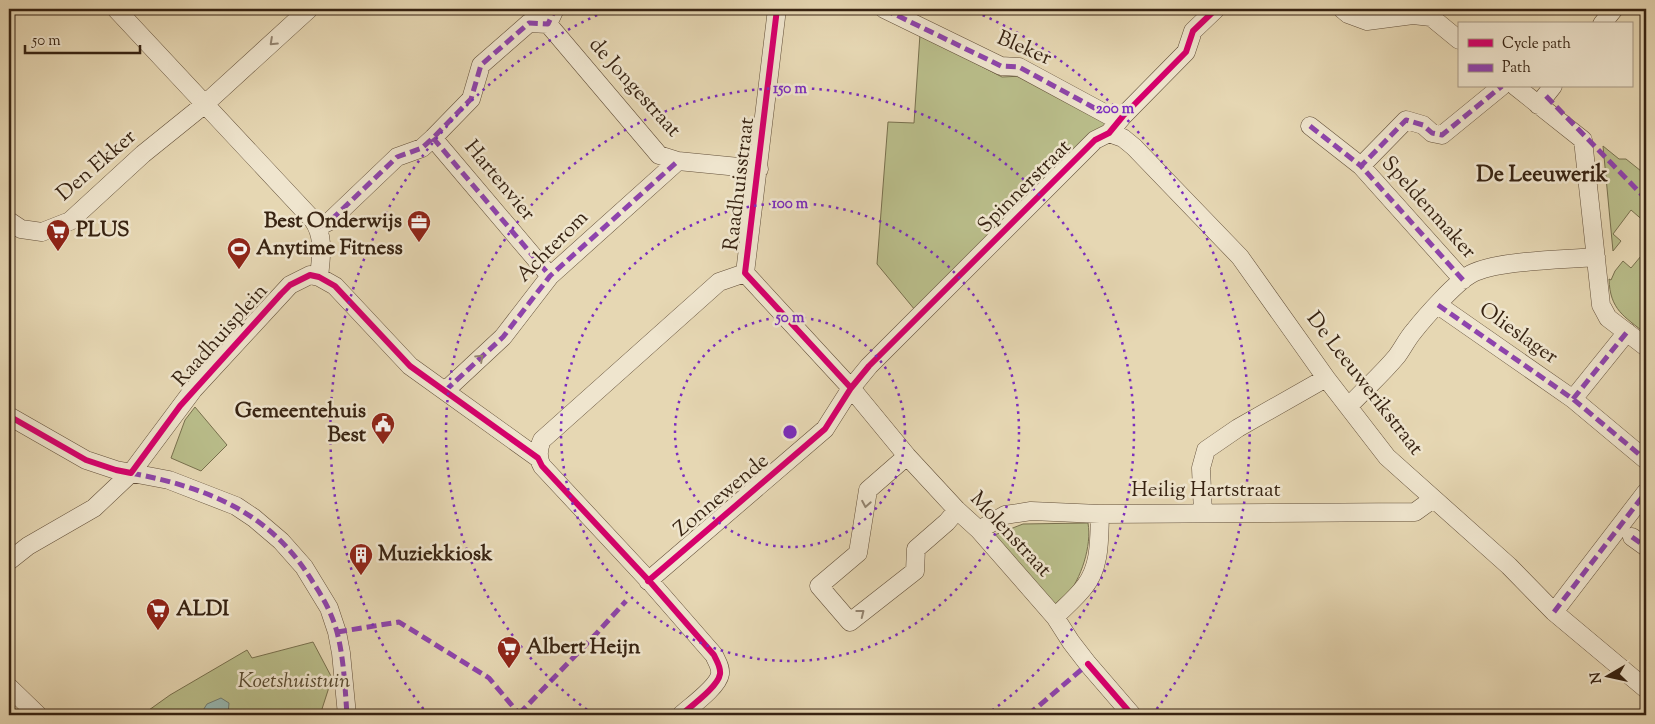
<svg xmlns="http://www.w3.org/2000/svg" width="1655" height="724" font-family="'Sorts Mill Goudy',serif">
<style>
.green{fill:#b9bd8a;stroke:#78704e}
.water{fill:#97b8b2;stroke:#717c72}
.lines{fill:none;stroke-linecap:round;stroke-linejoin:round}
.minor-casing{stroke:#63503a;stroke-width:19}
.minor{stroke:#efe5ce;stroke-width:18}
.quiet{stroke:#8e44ad;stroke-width:5;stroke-dasharray:10 5;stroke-linecap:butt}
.cycleway-casing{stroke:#efe5ce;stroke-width:9}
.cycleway{stroke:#d6006c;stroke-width:6}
.oneway{stroke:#938470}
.ring{fill:none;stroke:#7b2cbf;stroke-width:2.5;stroke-dasharray:2.5 5}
.labels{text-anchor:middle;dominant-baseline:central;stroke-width:5;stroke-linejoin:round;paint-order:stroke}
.street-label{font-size:21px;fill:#372312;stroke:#efe5ce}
.poi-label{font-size:21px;font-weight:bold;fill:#372312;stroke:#efe5ce;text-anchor:start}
.park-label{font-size:21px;font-style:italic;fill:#584a30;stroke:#efe5ce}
.neighbourhood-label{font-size:22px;font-weight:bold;fill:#372312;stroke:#efe5ce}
.centre{fill:#7b2cbf;stroke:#efe5ce;stroke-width:2.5}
.ring-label{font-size:15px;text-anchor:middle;font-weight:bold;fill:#7b2cbf;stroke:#efe5ce;stroke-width:5;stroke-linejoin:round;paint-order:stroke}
</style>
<rect width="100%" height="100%" fill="#e6d7b3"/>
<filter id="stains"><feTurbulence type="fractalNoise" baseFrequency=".004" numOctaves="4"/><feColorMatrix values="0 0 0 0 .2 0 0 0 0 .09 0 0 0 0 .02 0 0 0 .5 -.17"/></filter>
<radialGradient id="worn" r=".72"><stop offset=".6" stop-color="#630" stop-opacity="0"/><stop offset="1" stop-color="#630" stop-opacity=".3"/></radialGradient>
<path class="green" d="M920,34L1002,77L1023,76L1106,122L1104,127L915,310L877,264L888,122L914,123Z
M1603,146L1619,159H1626L1646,175V223L1631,210L1613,234L1621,241L1613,251Z
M1646,250V334C1624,316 1610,310 1609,279L1611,280L1615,271L1623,261L1631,268Z
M195,407L227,445L201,471L171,458L185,420Z
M1088,523C1092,546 1081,579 1066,597C1062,600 1057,603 1053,606L992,536L1023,524Z
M313,642L332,678L321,712L294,715H142L170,695L247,650L252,658Z"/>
<path class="water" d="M221,698L229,703L228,715H200L207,704Z"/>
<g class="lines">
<g class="minor-casing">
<path id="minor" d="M116,9L313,220C325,237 321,257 319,277
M884,9L1001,66L1019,67L1119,121
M1342,9L1348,14L1367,21L1413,15L1431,17L1459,40
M548,24L659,155L678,161L759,169
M1602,24L1614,9
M1515,86L1583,140L1601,305L1608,318L1646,347
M1538,105L1553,86
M1310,126L1361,166
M1109,133L1123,138L1134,147L1240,257L1326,378L1387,457L1509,566L1554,612L1646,689
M433,138L550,276
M9,221L21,229L42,232L70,221L143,154L205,104L309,9
M318,227L330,221L397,157L422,148L433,138L471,99L481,65L529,23L548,24L555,9
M745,273L851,388L907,456L957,510L979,530L1055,617L1071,642L1088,664L1132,715
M745,273L777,9
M1463,280L1361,166L1406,120L1423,125L1432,133L1442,135L1502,86
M1438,305L1573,399L1646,460
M445,391L503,337L550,276L678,161
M1573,399L1627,332
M1349,406C1365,389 1382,374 1397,356C1403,348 1407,339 1414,331C1425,317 1456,282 1471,274C1497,260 1564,260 1596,257
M9,416L86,460L116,470L169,480L236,506L254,518L281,541L304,567L329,608L337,632L341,653L347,715
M907,456L868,490L858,553L819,586L850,622L915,571L916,549L947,522L957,510
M1203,513L1201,468L1206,450L1238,428L1326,378
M979,530L1005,515L1031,511L1100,514L1415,512L1433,499
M1632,537L1646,547
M9,561L28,546L94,508L131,473L193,390L290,285L310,275L319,277L335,286L410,366L538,458
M648,581L825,429L851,388L869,366L1095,140L1109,133L1123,116L1186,52L1193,31L1216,9
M1554,612L1646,492
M1055,617C1065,607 1077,597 1085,586C1101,566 1099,537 1100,514
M9,687L38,715
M681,715C691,706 718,687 720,674C721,667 717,662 714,655L652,584L542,466C537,457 538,449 542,440L719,282L745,273"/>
</g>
<use href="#minor" class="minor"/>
<path class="quiet" d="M884,9L1001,66L1019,67L1100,111
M1546,96L1646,199
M1310,126L1361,166
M433,138L550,276
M318,227L330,221L397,157L422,148L433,138L471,99L481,65L529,23L548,24L555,9
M1463,280L1361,166L1406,120L1423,125L1432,133L1442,135L1502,86
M1438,305L1573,399L1646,460
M445,391L503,337L550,276L678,161
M1573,399L1627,332
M131,473C209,488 272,513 314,584C324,599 332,614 337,632C344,659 345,688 347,715
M1632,537L1646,547
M1554,612L1646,492
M337,632L399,622L489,678L520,715
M519,714L596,634L626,601
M1028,715L1088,664"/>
<g class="cycleway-casing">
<path id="cycleway" d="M777,9L745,273L851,388
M9,416L86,460L116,470L131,473L180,406L281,294L290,285L310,275L319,277L335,286L410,366L538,458L542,466L652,584L714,655C717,662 721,667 720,674C718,687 691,706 681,715
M648,581L825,429L851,388L869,366L1095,140L1109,133L1123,116L1186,52L1193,31L1216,9
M1088,664L1132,715"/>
</g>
<use href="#cycleway" class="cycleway"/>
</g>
<defs><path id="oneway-chevron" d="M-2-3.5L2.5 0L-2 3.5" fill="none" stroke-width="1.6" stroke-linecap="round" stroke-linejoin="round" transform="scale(1.25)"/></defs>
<g class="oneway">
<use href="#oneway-chevron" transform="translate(273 42) rotate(137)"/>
<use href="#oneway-chevron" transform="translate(480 358) rotate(-43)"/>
<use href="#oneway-chevron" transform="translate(866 504) rotate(100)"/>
<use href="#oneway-chevron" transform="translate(861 613) rotate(-38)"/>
</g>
<g class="ring">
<circle cx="790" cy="432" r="115"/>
<circle cx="790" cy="432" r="229"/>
<path d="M593 714A344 344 0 1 1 987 714"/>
<path d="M428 715A459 459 0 0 1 611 9M969 9A459 459 0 0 1 1152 715"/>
</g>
<defs>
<g id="office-pin" transform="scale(1.25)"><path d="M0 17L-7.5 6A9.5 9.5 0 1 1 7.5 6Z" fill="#8f2418" stroke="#efe5ce"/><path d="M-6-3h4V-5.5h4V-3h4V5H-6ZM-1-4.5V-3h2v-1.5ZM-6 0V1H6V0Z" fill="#fff"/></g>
<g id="supermarket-pin" transform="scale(1.25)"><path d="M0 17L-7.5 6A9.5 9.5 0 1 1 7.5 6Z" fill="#8f2418" stroke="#efe5ce"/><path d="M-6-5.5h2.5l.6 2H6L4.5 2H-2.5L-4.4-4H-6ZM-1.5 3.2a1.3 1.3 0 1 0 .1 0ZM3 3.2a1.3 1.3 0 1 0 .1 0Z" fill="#fff"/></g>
<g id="stadium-pin" transform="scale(1.25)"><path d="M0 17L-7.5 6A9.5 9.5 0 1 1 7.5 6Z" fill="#8f2418" stroke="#efe5ce"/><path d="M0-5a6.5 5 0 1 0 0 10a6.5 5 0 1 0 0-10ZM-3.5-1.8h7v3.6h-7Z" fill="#fff"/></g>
<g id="civic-pin" transform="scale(1.25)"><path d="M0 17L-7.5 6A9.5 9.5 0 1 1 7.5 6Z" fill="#8f2418" stroke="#efe5ce"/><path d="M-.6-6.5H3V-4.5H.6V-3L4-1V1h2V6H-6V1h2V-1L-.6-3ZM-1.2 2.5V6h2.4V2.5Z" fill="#fff"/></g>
<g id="building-pin" transform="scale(1.25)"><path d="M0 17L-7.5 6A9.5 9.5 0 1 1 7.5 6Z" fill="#8f2418" stroke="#efe5ce"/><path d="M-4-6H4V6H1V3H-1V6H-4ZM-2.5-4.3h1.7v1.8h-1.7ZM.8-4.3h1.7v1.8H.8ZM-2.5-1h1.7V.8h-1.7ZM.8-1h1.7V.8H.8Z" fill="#fff"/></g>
</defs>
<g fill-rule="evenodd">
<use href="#office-pin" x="419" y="222"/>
<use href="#supermarket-pin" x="58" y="231"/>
<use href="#stadium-pin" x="239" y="249"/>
<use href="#civic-pin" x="383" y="424"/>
<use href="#building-pin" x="361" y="555"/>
<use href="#supermarket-pin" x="158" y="610"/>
<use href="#supermarket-pin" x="509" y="648"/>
</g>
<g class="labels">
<g class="street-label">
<text transform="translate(1024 49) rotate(23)">Bleker</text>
<text transform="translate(634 88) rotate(48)">de Jongestraat</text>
<text transform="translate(97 166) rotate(-41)">Den Ekker</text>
<text transform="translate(499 181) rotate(50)">Hartenvier</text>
<text transform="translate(740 184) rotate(-83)">Raadhuisstraat</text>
<text transform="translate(1025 187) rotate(-45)">Spinnerstraat</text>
<text transform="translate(1428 208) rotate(48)">Speldenmaker</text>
<text transform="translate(553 247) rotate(-45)">Achterom</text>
<text transform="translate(1518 334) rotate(35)">Olieslager</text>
<text transform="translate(221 336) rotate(-48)">Raadhuisplein</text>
<text transform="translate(1364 384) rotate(52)">De Leeuwerikstraat</text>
<text x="1206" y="491">Heilig Hartstraat</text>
<text transform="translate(722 496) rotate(-40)">Zonnewende</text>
<text transform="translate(1010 535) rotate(47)">Molenstraat</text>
</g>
<g class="poi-label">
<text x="402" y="222" text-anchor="end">Best Onderwijs</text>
<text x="76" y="231">PLUS</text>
<text x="256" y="249">Anytime Fitness</text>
<text x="366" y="412" text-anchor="end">Gemeentehuis<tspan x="366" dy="24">Best</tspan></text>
<text x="378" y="555">Muziekkiosk</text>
<text x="176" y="610">ALDI</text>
<text x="526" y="648">Albert Heijn</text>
</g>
<g class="park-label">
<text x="294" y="682">Koetshuistuin</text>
</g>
<g class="neighbourhood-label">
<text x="1542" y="176">De Leeuwerik</text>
</g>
</g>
<circle cx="790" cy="432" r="8" class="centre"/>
<g class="ring-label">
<text x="790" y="93">150 m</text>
<text x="1115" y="113">200 m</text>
<text x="790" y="208">100 m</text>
<text x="790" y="322">50 m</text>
</g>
<rect width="1655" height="724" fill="none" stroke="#e6d7b3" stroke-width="30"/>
<rect x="10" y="10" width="1635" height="704" fill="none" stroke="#372312" stroke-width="2.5"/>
<rect x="15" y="15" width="1625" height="694" fill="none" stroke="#372312"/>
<rect x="1458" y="22" width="175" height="65" fill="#efe5ce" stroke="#a59783"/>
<rect x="1468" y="39" width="25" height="8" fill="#d6006c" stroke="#a59783"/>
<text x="1502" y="48" font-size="15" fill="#372312">Cycle path</text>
<rect x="1468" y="64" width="25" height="8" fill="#8e44ad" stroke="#a59783"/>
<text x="1502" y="72" font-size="15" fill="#372312">Path</text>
<g transform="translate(1608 676) rotate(261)" stroke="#efe5ce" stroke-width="4" paint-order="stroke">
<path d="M0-4L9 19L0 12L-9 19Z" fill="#372312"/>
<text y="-8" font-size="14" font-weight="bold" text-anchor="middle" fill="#372312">N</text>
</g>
<path d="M25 45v8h115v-8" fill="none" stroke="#372312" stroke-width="2.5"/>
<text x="32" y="45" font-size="15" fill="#372312" stroke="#efe5ce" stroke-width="4" paint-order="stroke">50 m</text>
<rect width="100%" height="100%" filter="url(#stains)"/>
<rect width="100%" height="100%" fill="url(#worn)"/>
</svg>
